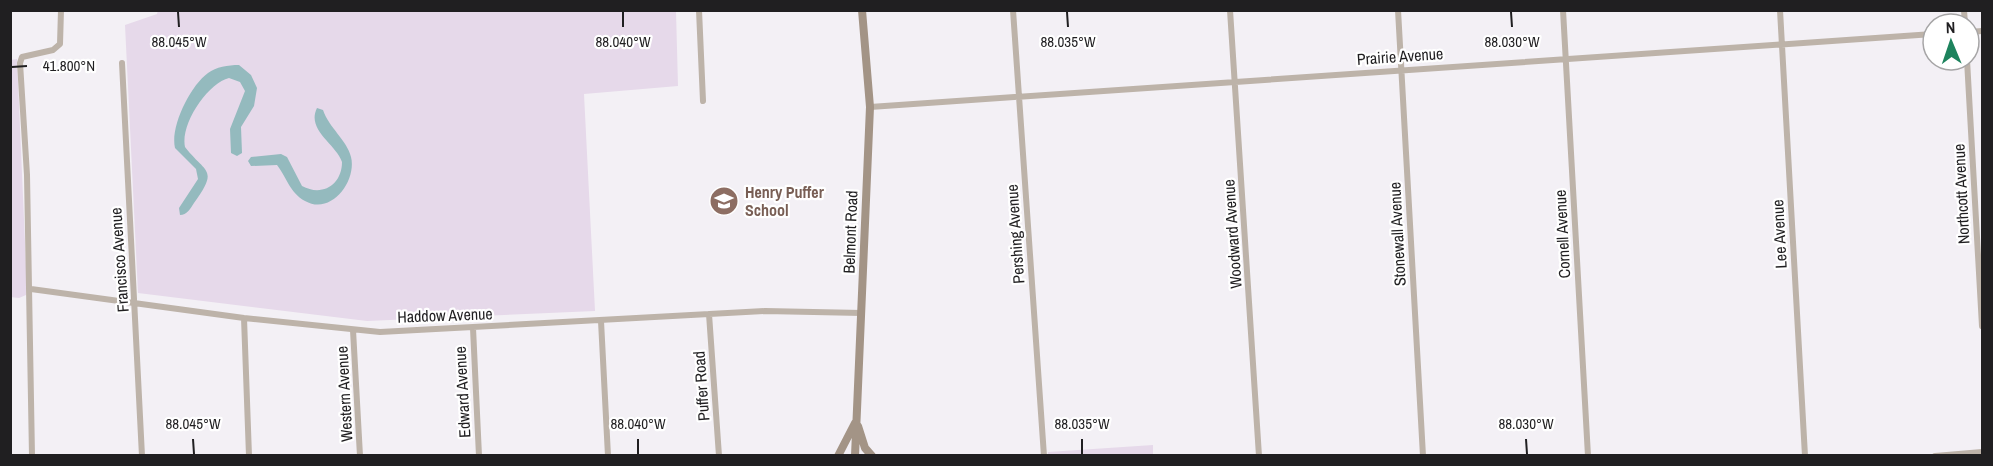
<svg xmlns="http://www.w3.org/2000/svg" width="1993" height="466" font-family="'Archivo Narrow',sans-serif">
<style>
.green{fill:#e6d9ea}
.water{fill:#94babe}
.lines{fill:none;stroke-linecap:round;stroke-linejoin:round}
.street{stroke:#bdb3a9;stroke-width:6}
.secondary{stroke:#a39486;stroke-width:8}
.ticks{fill:none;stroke:#201f21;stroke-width:2}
.labels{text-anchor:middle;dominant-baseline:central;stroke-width:4.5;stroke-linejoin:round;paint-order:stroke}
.street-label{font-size:16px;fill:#201f21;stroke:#fff}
.education-label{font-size:16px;font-weight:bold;fill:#785e54;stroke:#fff;text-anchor:start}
.ticks-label{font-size:15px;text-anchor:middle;fill:#201f21;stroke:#fff;stroke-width:4.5;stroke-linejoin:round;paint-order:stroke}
</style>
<rect width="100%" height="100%" fill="#f3f0f5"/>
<path class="green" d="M158,10L676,11L678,86L584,94L595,311L367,321L138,293L125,25L157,14Z
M17,59L27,288L26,295L19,298L10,297V60Z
M1153,445V455H1048V452Z"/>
<path class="water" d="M239,65L251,75L257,88L254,106L241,127L242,153L237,156L231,153L230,129L245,91L240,82L229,78C208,83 180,124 185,147C206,174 219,168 194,203C190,209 187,215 180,215L179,208L198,179L196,169L175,148C170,127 190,86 208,73C216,67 228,65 239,65Z
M317,108L323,110C329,128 347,140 351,157C357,181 331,216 305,201C290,193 287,178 277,165L251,166L248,161L251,157L281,154L287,157L302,186C322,197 342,185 342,162C336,144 306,130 317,108Z"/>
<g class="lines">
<path class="street" d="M699,10L703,101
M1013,10L1044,456
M1230,10L1259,456
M1398,10L1423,456
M1563,10L1588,456
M1780,10L1805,456
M1964,10L1965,24
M1969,32L1982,31
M1967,60L1982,326
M122,63L142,456
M870,107L1933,34
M31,289L244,318L380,332L765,311L862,313
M709,314L719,456
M244,318L249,456
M601,321L608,456
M473,328L479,456
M353,330L360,456
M32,456L27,175L20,63L22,57L53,50L60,44L61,10
M1935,456L1982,452"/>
<path class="secondary" d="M858,426L865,448L872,456
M838,456L855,423
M855,456L870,107L862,10"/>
</g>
<path class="ticks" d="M178,12L179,27M623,12V27M1067,12L1068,27M1511,12L1512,27M12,67L27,66M193,439L194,454M638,439V454M1082,439V454M1526,439L1527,454"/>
<defs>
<g id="school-disc" transform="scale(1.5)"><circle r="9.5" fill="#8d6e63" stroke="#fff"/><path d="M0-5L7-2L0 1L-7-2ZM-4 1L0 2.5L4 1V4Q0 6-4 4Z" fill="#fff"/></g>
</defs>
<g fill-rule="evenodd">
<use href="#school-disc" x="724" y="201"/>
</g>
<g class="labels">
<g class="street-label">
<text transform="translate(1400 56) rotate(-4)">Prairie Avenue</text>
<text transform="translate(1961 194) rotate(-93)">Northcott Avenue</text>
<text transform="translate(850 232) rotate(-88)">Belmont Road</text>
<text transform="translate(1015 234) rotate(-94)">Pershing Avenue</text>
<text transform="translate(1232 234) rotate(-94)">Woodward Avenue</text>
<text transform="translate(1397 234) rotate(-93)">Stonewall Avenue</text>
<text transform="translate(1562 234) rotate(-93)">Cornell Avenue</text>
<text transform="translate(1779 234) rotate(-93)">Lee Avenue</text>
<text transform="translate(119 260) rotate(-94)">Francisco Avenue</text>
<text transform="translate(445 315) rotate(-2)">Haddow Avenue</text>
<text transform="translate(701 386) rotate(-94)">Puffer Road</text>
<text transform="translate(462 392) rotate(-93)">Edward Avenue</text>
<text transform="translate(344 394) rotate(-93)">Western Avenue</text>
</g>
<g class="education-label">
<text x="745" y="192">Henry Puffer<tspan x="745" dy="18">School</tspan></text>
</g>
</g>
<g class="ticks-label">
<text x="179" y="47">88.045°W</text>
<text x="623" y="47">88.040°W</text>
<text x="1068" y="47">88.035°W</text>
<text x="1512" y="47">88.030°W</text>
<text x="69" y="71">41.800°N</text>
<text x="193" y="429">88.045°W</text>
<text x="638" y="429">88.040°W</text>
<text x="1082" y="429">88.035°W</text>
<text x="1526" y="429">88.030°W</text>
</g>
<rect width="1993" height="466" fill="none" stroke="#201f21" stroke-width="24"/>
<g transform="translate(1951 42) rotate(358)"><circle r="28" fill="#ffffff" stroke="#a6a5a6" stroke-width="1.5"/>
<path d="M0-4.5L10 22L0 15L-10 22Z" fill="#1d835d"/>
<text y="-9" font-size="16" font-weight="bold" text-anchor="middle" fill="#201f21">N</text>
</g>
</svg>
